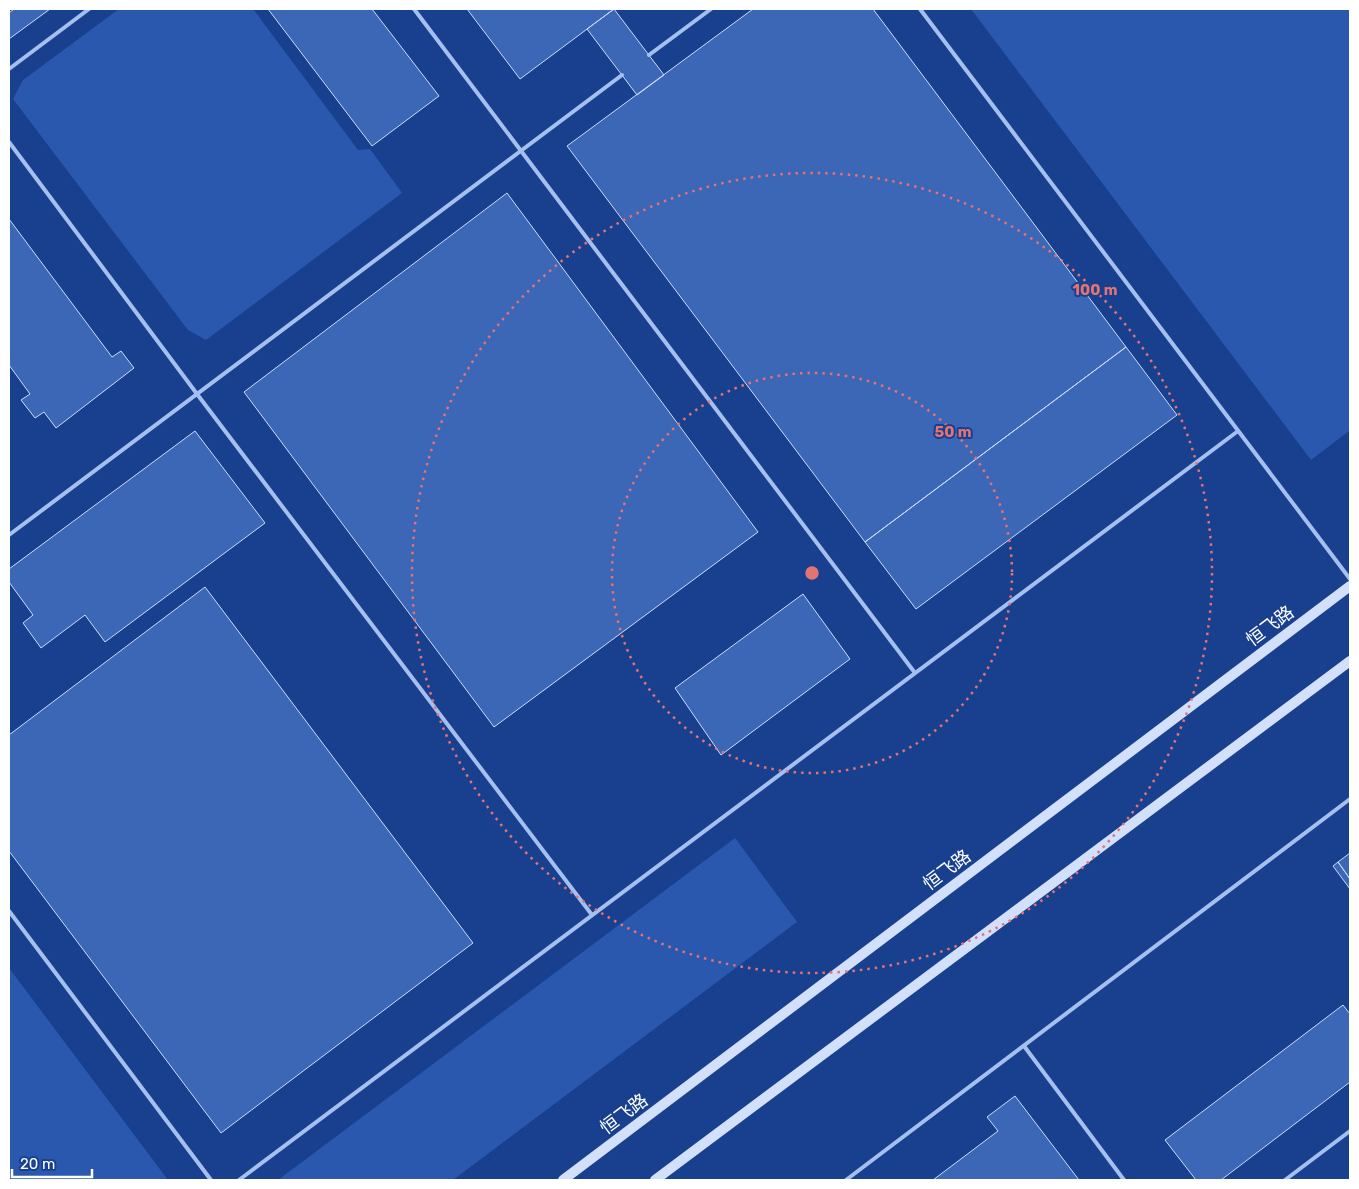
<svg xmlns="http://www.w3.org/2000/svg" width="1359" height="1189" font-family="Rubik,'Noto Sans SC',sans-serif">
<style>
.green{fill:#2a58ae}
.building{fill:#3c66b6;stroke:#cbdcfb}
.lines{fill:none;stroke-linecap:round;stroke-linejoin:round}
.service{stroke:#a5bfef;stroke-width:4}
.secondary{stroke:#d3e0fb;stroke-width:10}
.ring{fill:none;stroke:#e47373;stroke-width:2.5;stroke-dasharray:2.5 5}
.labels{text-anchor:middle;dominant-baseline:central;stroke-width:4;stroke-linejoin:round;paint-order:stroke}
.street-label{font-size:18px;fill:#fff;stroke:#18408f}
.centre{fill:#e47373;stroke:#18408f;stroke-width:2.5}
.ring-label{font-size:15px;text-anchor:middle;font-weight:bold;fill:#e47373;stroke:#18408f;stroke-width:4;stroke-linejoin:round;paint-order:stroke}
</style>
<rect width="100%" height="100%" fill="#18408f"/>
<path class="green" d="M119,9H253L358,150L370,149L402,193L206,340L188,330L13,99L23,80Z
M971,9H1350V432L1349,431L1311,460Z
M735,838L797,922L453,1180H278Z
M9,968L168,1180H9Z"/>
<path class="building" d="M14,9H50L9,39V13Z
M268,9H372L439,96L372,146Z
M467,9H614L520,79Z
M614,9L664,75L637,95L587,29Z
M753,9H873L1126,347L865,542L567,146Z
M507,193L758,532L494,727L244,392Z
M9,219L112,357L121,351L134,368L56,428L44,412L35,418L21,400L30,394L9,365Z
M1126,347L1177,415L916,609L865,542Z
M195,431L265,523L105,642L85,615L41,648L23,623L33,615L9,582V569Z
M205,587L473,943L221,1133L9,851V735Z
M803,594L850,659L721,755L675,688Z
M1350,853V879L1338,862Z
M1338,862L1350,879V889L1333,866Z
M1343,1005L1350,1014V1082L1221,1180H1196L1165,1140Z
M1015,1096L1079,1180H933L998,1131L987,1117Z"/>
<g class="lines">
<path class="service" d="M414,9L915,673
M920,9L1350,579
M649,55L711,9
M9,69L89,9
M9,142L197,394L592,915
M9,535L622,75
M9,911L211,1180
M1024,1046L1124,1180
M239,1180L1238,431
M846,1180L1350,799
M1285,1180L1350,1131"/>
<path class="secondary" d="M563,1180L1350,586
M655,1180L1350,661"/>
</g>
<g class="ring">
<circle cx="812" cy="573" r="200"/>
<circle cx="812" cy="573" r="400"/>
</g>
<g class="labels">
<g class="street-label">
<text transform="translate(1270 626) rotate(-37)">恒飞路</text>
<text transform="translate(947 870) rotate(-37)">恒飞路</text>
<text transform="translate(624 1114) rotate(-37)">恒飞路</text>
</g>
</g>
<circle cx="812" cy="573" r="8" class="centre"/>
<g class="ring-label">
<text x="1095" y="295">100 m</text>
<text x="953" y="437">50 m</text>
</g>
<rect width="1359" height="1189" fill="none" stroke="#ffffff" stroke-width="20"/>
<path d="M12 1169v8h80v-8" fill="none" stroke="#ffffff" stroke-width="2.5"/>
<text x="20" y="1169" font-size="15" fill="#ffffff" stroke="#18408f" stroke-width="4" paint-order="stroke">20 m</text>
</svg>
